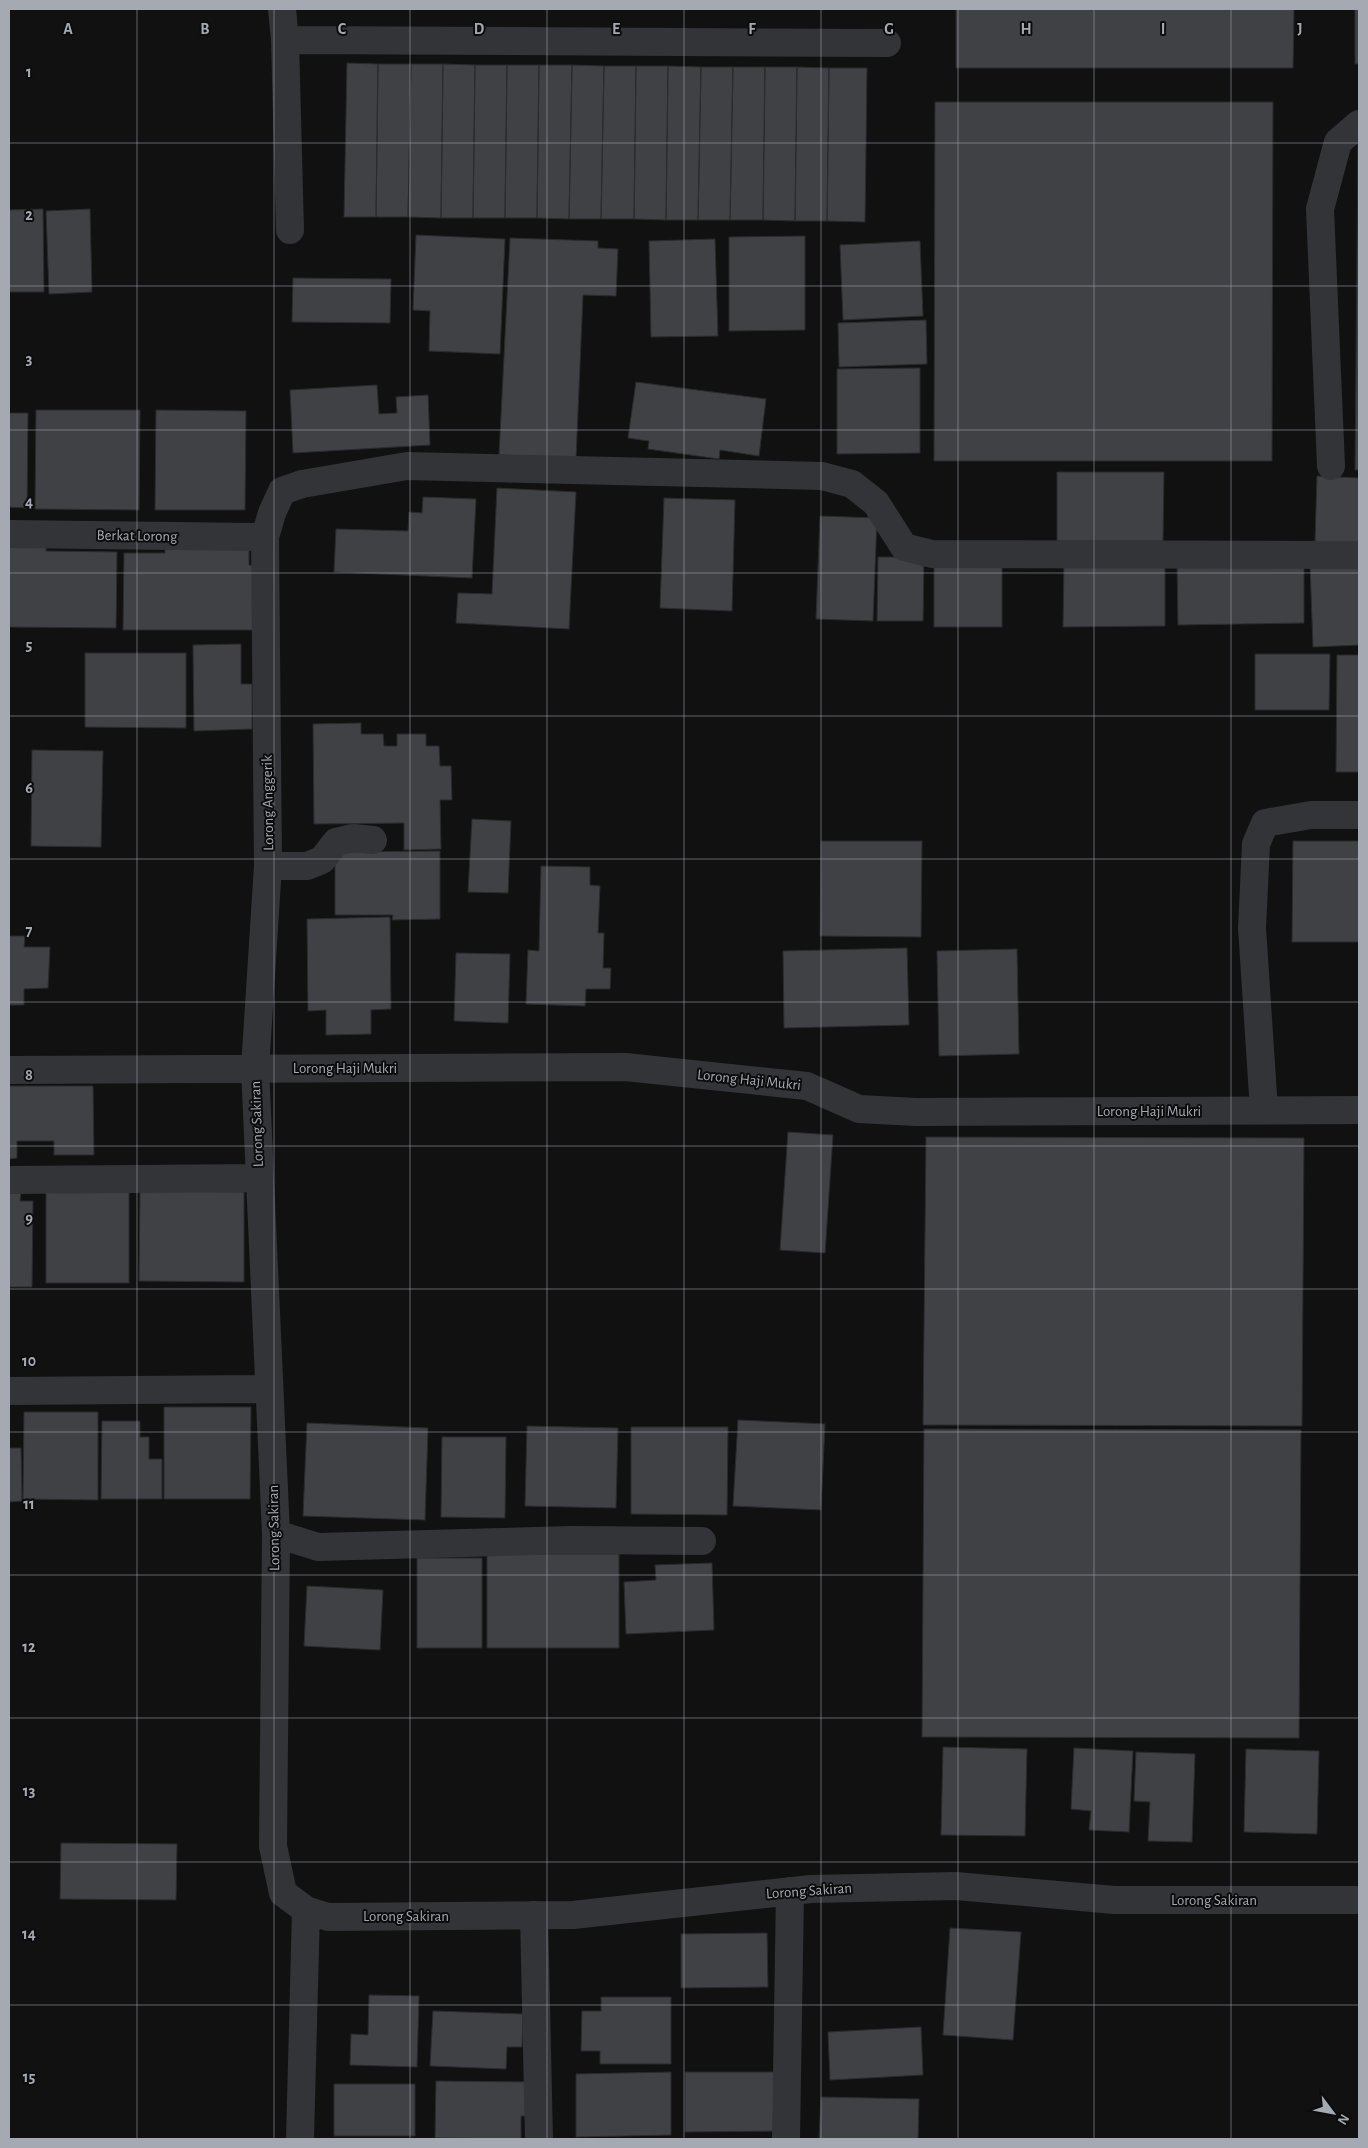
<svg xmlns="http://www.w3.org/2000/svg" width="1368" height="2148" font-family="'Alegreya Sans',sans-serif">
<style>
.building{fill:#404145;stroke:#2b2b2e}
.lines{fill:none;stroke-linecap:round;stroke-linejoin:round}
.minor{stroke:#333437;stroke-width:28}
.grid{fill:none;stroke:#a4a9b2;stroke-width:1;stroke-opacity:0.55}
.labels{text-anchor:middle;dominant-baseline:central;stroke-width:4;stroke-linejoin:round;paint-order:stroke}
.street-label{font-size:15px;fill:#a4a9b2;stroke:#0c0c0d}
.grid-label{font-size:16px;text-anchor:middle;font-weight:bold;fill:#a4a9b2;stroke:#0c0c0d;stroke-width:4;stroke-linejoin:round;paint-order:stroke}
</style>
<rect width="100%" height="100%" fill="#111112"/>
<path class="building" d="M956,9H1294L1293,68H956Z
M1355,9H1359V64H1355Z
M347,63L378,64L376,217H344Z
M378,64H411L408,217H376Z
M411,64H443L441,218L408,217Z
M443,64L475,65L473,218H441Z
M475,65H507L505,218H473Z
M507,65H539L537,218H505Z
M539,65H572L569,219L537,218Z
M572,65L604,66L601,219H569Z
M604,66H636L634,219H601Z
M636,66H668L666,220L634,219Z
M668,66L701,67L698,220H666Z
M701,67H733L730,220H698Z
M733,67H765L763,220H730Z
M765,67H797L795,221L763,220Z
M797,67L829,68L827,221H795Z
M829,68H867L865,222L827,221Z
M935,102H1273L1272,461H934Z
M1358,142L1359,470H1355Z
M43,209L44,292H9V210Z
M90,209L92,292L49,294L46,211Z
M416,235L505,239L500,354L429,351L430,311L413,310Z
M805,236V330L729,331V237Z
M510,238L598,241V248L618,249L616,296L583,295L576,458L499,455Z
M715,239L718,336L651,337L649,241Z
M920,241L923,316L843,320L840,245Z
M293,278L391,279L390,323L292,322Z
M926,320L927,364L839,367L838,323Z
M920,368V453L837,454V369Z
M636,382L766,399L759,456L720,450L719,459L648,449L649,441L628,438Z
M377,385L379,414L397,413L396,397L428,395L430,445L293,453L290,390Z
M36,410H140L139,510L35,509Z
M156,410L246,411L245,510H155Z
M9,413H28L27,508L9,507Z
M1057,472H1164L1163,541H1057Z
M1317,476L1359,478V543L1315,542Z
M497,488L576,492L569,629L456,623L458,593L492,594Z
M423,497L476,499L472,578L334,572L336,529L408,531L409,512L422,513Z
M664,498L735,500L732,611L660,608Z
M820,516L877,518L873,621L816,619Z
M9,543H46V551L117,552L116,628L9,627Z
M165,544H249V565L255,566L254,630H123L124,553H165Z
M878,557H924L923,621H877Z
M934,559H1002V627H934Z
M1304,560V623L1178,625L1177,562Z
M1165,561V626L1063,627L1064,562Z
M1359,563V645L1313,647L1310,565Z
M241,644V684H252V729L194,731L193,645Z
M85,653H186V728L85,727Z
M1255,654H1330L1329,710H1255Z
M1337,655H1359V772H1336Z
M361,723V734H383L384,746H397V734H426V746H439L440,766H451L452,800H440L441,849L404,850V823L314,824L313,724Z
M32,750L103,751L101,847L31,846Z
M472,819L511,821L508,893L468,892Z
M821,841H922L921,937L820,936Z
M1293,841H1359V942H1292Z
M440,851V919L392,920L393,915H335V852Z
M541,866L590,867V885L600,886L598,933H604L603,968H611L610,989H586L585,1006L526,1004L528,950L539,951Z
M390,917L391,1009L371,1010V1034L326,1035V1010L308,1011L307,919Z
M9,936H25L24,947H50L48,988L24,989V1005H9Z
M907,948L909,1025L784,1028L783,951Z
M1017,949L1019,1054L939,1056L937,951Z
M456,953L510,954L508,1023L454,1021Z
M9,1086H93L94,1155H54V1141H17V1158L9,1159Z
M788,1132L833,1135L825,1253L780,1250Z
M926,1137L1304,1138L1302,1426L923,1425Z
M129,1188V1283H46V1189Z
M9,1190H21L20,1201H33L32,1287H9Z
M140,1191L244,1192V1282L139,1281Z
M164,1407H251L250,1499H164Z
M24,1412H98V1500L23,1499Z
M738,1420L825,1424L821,1510L733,1506Z
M102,1421H140V1437H149V1459H162V1499H101Z
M307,1423L428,1428L425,1520L303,1516Z
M527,1426L618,1428L616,1508L525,1506Z
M631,1427H728L727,1515L631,1514Z
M924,1429L1301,1430L1299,1738L922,1737Z
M442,1437H506L505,1518L441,1517Z
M9,1448H21L22,1501L9,1502Z
M487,1554H619V1648H487Z
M417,1558H482V1648H417Z
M712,1563L714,1630L626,1634L624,1582L656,1580L655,1565Z
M307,1586L383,1590L380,1650L304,1646Z
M943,1747L1027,1749L1025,1836L941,1835Z
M1074,1748L1133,1751L1129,1832L1089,1830L1091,1811L1071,1809Z
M1246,1749L1319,1751L1317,1834L1244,1832Z
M1136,1752L1195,1754L1192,1842L1148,1841L1150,1802L1134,1801Z
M61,1843L177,1844L176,1900L60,1899Z
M950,1928L1021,1932L1013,2040L943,2035Z
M767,1933L768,1987L681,1988V1934Z
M369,1995L419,1996L417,2067L350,2065L351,2034L368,2035Z
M601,1997H671V2064H600V2051H581L582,2011H601Z
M433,2011L523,2014L522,2047H507L506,2069L430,2066Z
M921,2027L923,2075L830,2080L828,2032Z
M671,2072V2135L576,2137V2074Z
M685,2072H780V2131L685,2132Z
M436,2081L533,2082V2116H521V2139L435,2138Z
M334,2084H415V2136H334Z
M821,2097L919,2099L918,2139H819Z"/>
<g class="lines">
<path class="minor" d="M282,9L285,40L290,230
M285,40L887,43
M1331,466L1320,209L1338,142L1359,124
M9,534L265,537
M1359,555L932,554L904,547L876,503L852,484L822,476L407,466L302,484L282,491L272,513L265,537L268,866L255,1068L276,1534L273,1846L283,1893L306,1910L328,1917L573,1915L811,1889L956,1886L1114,1900H1359
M268,866H307L322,860L336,842L353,838L373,840
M9,1070L625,1067L807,1086L859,1109L916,1112L1359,1110
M1264,1110L1252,928L1256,844L1265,823L1311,815H1359
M9,1180L259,1178
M9,1391L268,1389
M276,1534L318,1547L572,1540L702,1541
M534,1915L539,2139
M300,2139L306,1910
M786,2139L790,1891"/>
</g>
<path class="grid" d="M137,9V2139M274,9V2139M410,9V2139M547,9V2139M684,9V2139M821,9V2139M958,9V2139M1094,9V2139M1231,9V2139M9,143H1359M9,286H1359M9,430H1359M9,573H1359M9,716H1359M9,859H1359M9,1002H1359M9,1146H1359M9,1289H1359M9,1432H1359M9,1575H1359M9,1718H1359M9,1862H1359M9,2005H1359"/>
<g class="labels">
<g class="street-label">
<text transform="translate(137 536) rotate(1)">Berkat Lorong</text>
<text transform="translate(268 803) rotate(-91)">Lorong Anggerik</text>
<text x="345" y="1068">Lorong Haji Mukri</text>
<text transform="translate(749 1080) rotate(6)">Lorong Haji Mukri</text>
<text x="1149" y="1111">Lorong Haji Mukri</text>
<text transform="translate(257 1124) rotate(-92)">Lorong Sakiran</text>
<text transform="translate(274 1528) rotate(-91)">Lorong Sakiran</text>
<text transform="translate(809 1891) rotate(-4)">Lorong Sakiran</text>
<text x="1214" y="1900">Lorong Sakiran</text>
<text x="406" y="1916">Lorong Sakiran</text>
</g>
</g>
<g class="grid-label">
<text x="68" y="34">A</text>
<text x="205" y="34">B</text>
<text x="342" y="34">C</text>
<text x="479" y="34">D</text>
<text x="616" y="34">E</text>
<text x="752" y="34">F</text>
<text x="889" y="34">G</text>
<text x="1026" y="34">H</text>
<text x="1163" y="34">I</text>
<text x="1300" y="34">J</text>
<text x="29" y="77">1</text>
<text x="29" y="220">2</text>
<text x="29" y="364">3</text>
<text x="29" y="507">4</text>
<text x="29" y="650">5</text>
<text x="29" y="793">6</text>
<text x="29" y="936">7</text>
<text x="29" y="1080">8</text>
<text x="29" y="1223">9</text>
<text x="29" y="1366">10</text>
<text x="29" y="1509">11</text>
<text x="29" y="1652">12</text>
<text x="29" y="1796">13</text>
<text x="29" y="1939">14</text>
<text x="29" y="2082">15</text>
</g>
<rect width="1368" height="2148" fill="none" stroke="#a4a9b2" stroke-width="20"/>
<g transform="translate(1333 2113) rotate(122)" stroke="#0c0c0d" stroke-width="4" paint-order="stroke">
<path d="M0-4L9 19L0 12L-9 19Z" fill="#a4a9b2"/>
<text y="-8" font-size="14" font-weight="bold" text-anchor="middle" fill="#a4a9b2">N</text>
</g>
</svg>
